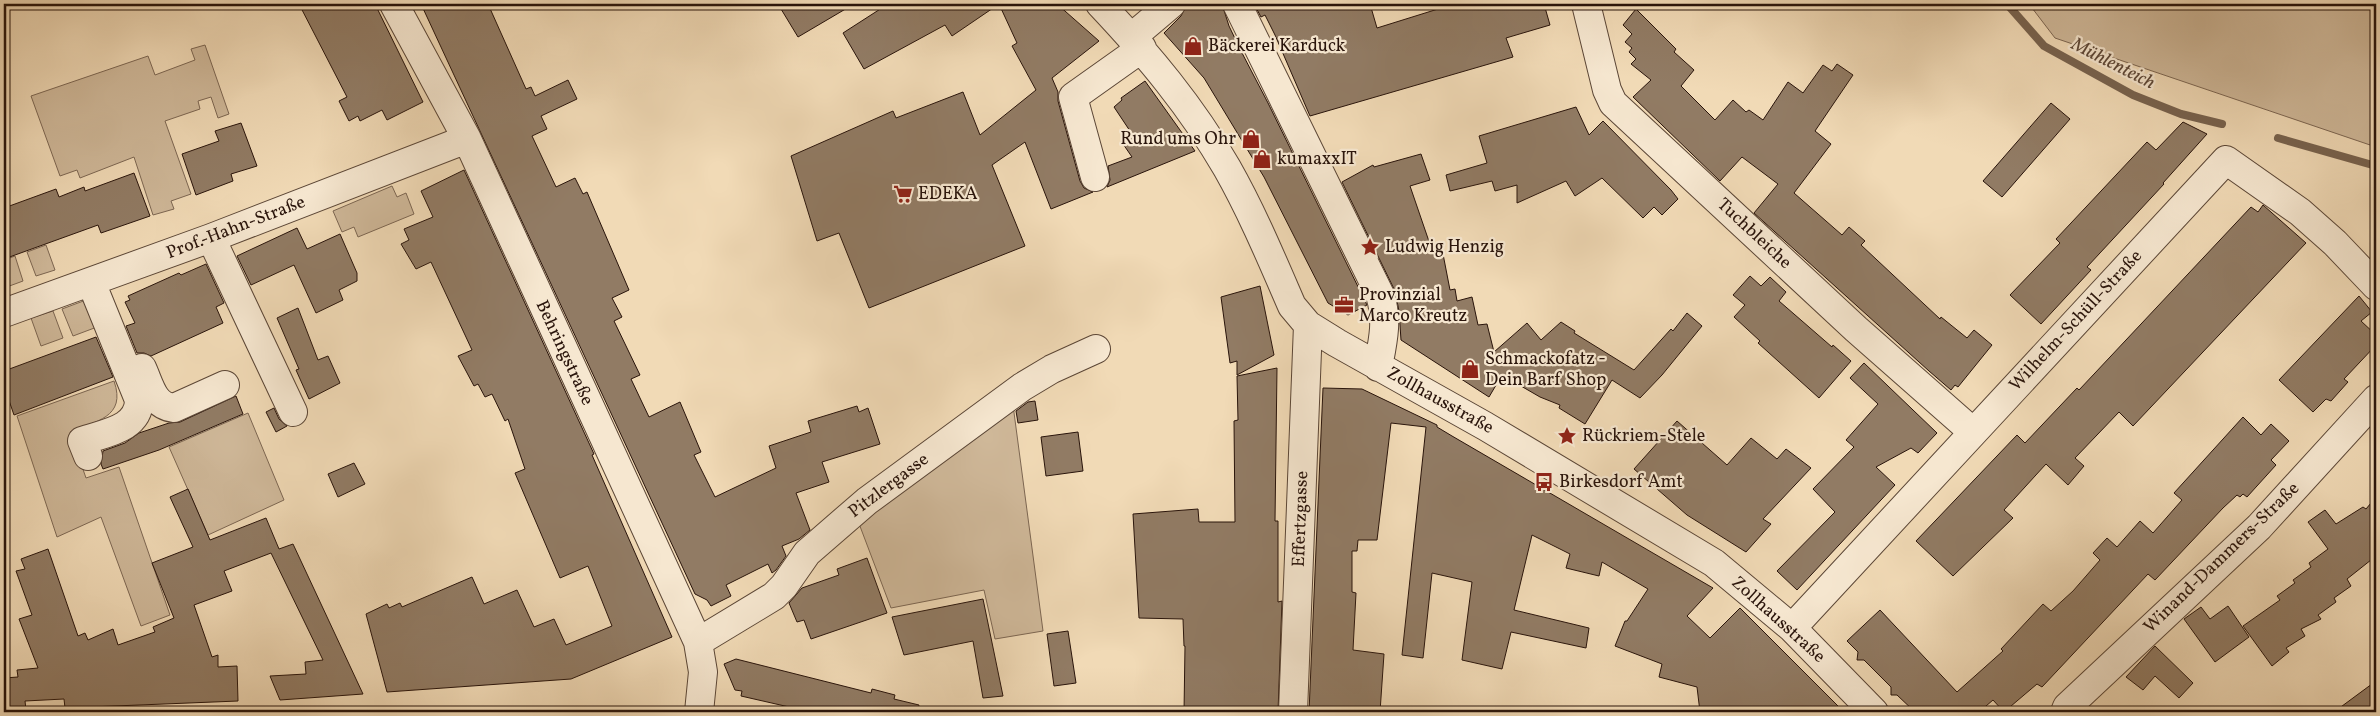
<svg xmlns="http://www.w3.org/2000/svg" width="2380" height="716" font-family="Vollkorn,serif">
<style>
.green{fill:#cfb899;stroke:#7c6652}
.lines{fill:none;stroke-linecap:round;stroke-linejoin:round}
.stream{stroke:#78634f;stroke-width:8}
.building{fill:#917b64;stroke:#29140b}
.minor-casing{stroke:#5b4636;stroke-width:30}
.minor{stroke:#f6e7d0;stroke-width:28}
.labels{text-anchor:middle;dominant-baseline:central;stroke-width:4.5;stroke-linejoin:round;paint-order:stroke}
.poi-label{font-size:18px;fill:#29140b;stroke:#f6e7d0;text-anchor:start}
.street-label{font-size:18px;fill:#29140b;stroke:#f6e7d0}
.water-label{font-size:19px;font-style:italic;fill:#5e4838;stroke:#f6e7d0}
</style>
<rect width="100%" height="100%" fill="#f1dab6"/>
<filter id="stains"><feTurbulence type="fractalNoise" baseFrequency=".004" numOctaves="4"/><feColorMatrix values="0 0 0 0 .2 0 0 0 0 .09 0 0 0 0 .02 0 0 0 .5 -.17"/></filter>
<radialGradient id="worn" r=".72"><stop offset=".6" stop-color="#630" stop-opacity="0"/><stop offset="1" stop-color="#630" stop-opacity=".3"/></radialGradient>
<path class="green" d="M2029,4H2376V147L2055,38Z
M205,45L229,114L218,118L211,97L198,101L200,109L165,121L191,194L171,201L174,209L153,215L134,157L80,178L77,170L60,176L31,96L148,56L155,75L195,60L191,49Z
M392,186L397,197L406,193L414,214L358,237L354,227L342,232L333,211Z
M46,245L55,270L36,276L27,252Z
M15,256L23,281L4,288V260Z
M86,300L97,327L73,336L62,309Z
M53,311L63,338L41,346L31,318Z
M114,381C127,418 95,421 70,432L86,478L119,467L170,615L141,626L101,517L57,537L17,416Z
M1013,405L1043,631L995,639L984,590L891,608L858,521Z
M248,413L284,500L208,535L169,447Z"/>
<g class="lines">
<path class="stream" d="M2007,4L2044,46L2133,95L2181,114L2222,124
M2278,138L2376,166"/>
</g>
<path class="building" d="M299,4H375L423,102L387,120L382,110L360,121L358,116L349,121L339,101L347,97Z
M421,4H488L526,89L531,87L535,96L568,80L577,99L541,116L547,129L532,136L556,187L575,178L583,194L587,192L629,290L612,298L622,317L614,321L640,375L631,379L649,417L680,402L701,452L694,455L715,497L776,468L769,446L811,432L808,421L857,406L859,412L868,408L880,444L822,462L829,482L796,493L810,530L799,539L782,546L786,556L776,570L772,573L768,564L726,585L731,596L711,606L707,600L695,594Z
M778,4H854L798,37Z
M888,4H1057L1099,41L1052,78L1058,92V101L1080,181L1084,188L1093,192L1051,209L1025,142L992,165L1025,246L869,308L839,233L817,241L791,156L893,111L896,118L963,92L980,135L1036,90L1012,46L1017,43L999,4L952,36L945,25L864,69L843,33Z
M1187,4H1222L1229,26L1241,51L1268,103L1367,305L1348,315L1328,303L1264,177L1204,78L1164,33L1181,16Z
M1254,4H1370L1377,28L1454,4H1544L1550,25L1506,38L1513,57L1310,116L1275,35L1265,15L1261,17Z
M1636,9L1676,49L1674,52L1694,70L1681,86L1715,120L1733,100L1746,112L1749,110L1763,120L1788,82L1803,93L1823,65L1832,71L1837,64L1853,75L1815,131L1831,144L1794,193L1842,235L1849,227L1865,241L1861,245L1940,319L1941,317L1967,338L1974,330L1992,345L1958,387L1955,385L1951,390L1929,371L1754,213L1778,184L1742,157L1720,181L1633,97L1651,80L1631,64L1636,59L1629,52L1632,48L1625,42L1632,34L1623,25Z
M1145,81L1195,151L1107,187L1110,180L1108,166L1132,157L1121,141L1132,134L1114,107L1122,100L1121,98Z
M2051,103L2070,119L2002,197L1983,181Z
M1576,107L1589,135L1603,121L1671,190L1678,199L1662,215L1654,207L1643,218L1602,178L1575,196L1566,181L1517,203V185L1495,191L1492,181L1450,191L1446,175L1487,163L1479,136Z
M2183,122L2207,134L2163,183L2164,184L2087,267L2091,270L2041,324L2010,295L2060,243L2056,239L2147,142L2156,150Z
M241,123L257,166L231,174L233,181L196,195L182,154L219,141L215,131Z
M1421,154L1430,180L1410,186L1434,256L1443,254L1450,290L1455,289L1457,301L1472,297L1478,325L1487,324L1494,352L1527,323L1541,340L1561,322L1575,331L1574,333L1634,370L1671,329L1673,331L1687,313L1702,326L1662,375L1640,398L1612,380L1585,424L1559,408L1560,405L1540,397L1502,375L1489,397L1401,340L1399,311L1395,291L1342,182L1373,165L1374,167Z
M464,170L594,454L592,455L672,637L571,679L387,692L366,614L387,604L389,608L400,603L402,607L472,577L484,604L517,590L534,627L554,619L566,645L612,626L588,566L560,578L515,473L525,469L508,419L505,421L492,394L485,397L478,384L474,386L458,356L472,350L431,262L416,269L401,244L409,240L404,229L433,217L421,191Z
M134,173L150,216L101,233L98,225L4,259V208L56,189L59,197L84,187L85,191Z
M2263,205L2306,243L2133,426L2119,412L2075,458L2084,466L2068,485L2046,464L2004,510L2013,518L1953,576L1916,541L2017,435L2025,443L2077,388L2079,390L2251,207L2258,212Z
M297,228L307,249L340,234L357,273V281L339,290L343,300L316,313L294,265L251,285L237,256Z
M206,264L224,303L216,307L223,323L151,356L144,353H137L126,326L135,323L125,302L130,300L128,296L179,273L181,275Z
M1750,276L1761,286L1770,277L1786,292L1779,301L1832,347L1833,345L1851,361L1819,398L1758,343L1760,341L1734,317L1745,305L1733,295Z
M1260,286L1274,355L1237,375V361L1230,363L1221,297Z
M2359,296L2372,312L2361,321L2376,335V345L2344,379L2348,382L2331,401L2326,399L2313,412L2279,380Z
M298,308L318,360L328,356L340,383L309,399L296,370L299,369L277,318Z
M96,337L113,377L14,415L4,386V371Z
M1864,363L1937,433L1918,453L1911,448L1876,467L1895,485L1797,590L1777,571L1835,512L1813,489L1854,447L1846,440L1878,404L1850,378Z
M1277,368L1275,521H1278V602L1282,601L1278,712H1184L1185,646H1184L1183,619L1139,618L1133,514L1198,509L1199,522H1235L1234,421L1238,420L1237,376Z
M1323,388L1362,389L1437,425V427L1452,436L1713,588L1687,616L1710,638L1740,608L1844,712H1700L1697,687L1659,677L1662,664L1615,646L1625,621H1627L1648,589L1602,562L1599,576L1566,568L1570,554L1532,535L1514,610L1589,628L1586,648L1511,632L1502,669L1462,660L1472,582L1432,573L1423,658L1402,655L1426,427L1391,423L1377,540H1358L1357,551H1352V592L1356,593L1353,650L1384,654L1380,712H1309Z
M236,396L243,414L159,450L103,469L101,464L103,451L125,443L139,433L169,423L180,422Z
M1035,401L1038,420L1018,423L1016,411L1028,402Z
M274,408L279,419L287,426L276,432L266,412Z
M2243,417L2261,435L2271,424L2289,441L2271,460L2276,465L2247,497L2243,494L2240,497L2237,495L2223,508L2155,580L2148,574L2042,687L2037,684L2004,712L1993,700L1979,712H1915L1897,695H1891V687L1864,660H1857L1858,652L1847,641L1880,610L1957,692L2003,651L2001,649L2043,604L2051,611L2073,591L2100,560L2093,553L2107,538L2117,547L2140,521L2153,533L2182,500L2174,493Z
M1677,421L1727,465L1751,438L1777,459L1786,449L1811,468L1763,519L1771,524L1746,552L1687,515L1634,469Z
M1078,432L1083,471L1046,476L1041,437Z
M354,463L365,484L338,497L328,474Z
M188,489L210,540L266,518L279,549L293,544L363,694L280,700L270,676L306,674L305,662L323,660L271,553L224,571L232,591L194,605L212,657L218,655V667L237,666L238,701L65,708L64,699L25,701L26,710L4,711V678L18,677L17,670L38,668L19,619L32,615L16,571L25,569L21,559L48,549L78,636L85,633L88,640L113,629L118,645L155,632L153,627L174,618L152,563L193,547L170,497Z
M2376,497V556L2347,579L2351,586L2334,598L2336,602L2318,615L2321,619L2301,629L2305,636L2286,648L2289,652L2272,666L2243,626L2280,600L2277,596L2295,583L2293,580L2311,567L2309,563L2328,549L2308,522L2325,510L2336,524L2363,507L2366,509Z
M867,558L887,613L811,639L804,620L797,622L789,603L802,588L839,575L837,569Z
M983,599L1003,696L983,698L973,641L904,655L892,617Z
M2228,606L2249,637L2215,662L2184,619L2201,607L2210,619Z
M1068,631L1076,683L1054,686L1047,634Z
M2155,646L2193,683L2179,698L2155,676L2143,690L2126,677Z
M736,659L871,693L872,689L895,695L894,699L919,705L918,712H811L741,696L742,691L735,690L724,664Z
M2376,681V712H2334Z"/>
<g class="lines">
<g class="minor-casing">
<path id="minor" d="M394,4L467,139L698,642L703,672L699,712
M1100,4C1149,56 1191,106 1227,168C1252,212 1272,260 1292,306L1308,325L1337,343L1485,426L1714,563L1792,628L1874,712
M1237,4L1380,295C1388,320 1383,341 1378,367
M1586,4L1607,90L1613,103L1856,329L1973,432
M1132,37L1171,4
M1095,177L1073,97L1142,48
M211,238L293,412
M4,313L211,238L467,139
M142,368C150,385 153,406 174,408L225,385
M88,456L82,441C105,433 139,429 139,400L91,282
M1792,628L2226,160L2300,212L2335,243L2376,286
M698,642L774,596L784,586L807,553L867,501L1022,387L1052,369L1096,349
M1293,712L1308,325
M2065,712L2067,707L2259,527L2376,399"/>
</g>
<use href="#minor" class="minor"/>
</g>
<defs>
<g id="shop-bare" transform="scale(1.5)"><path d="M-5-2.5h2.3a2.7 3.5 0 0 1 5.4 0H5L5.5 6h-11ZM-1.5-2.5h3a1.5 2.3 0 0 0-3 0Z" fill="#8f2418" stroke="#f6e7d0" stroke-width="2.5" paint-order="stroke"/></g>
<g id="supermarket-bare" transform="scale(1.5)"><path d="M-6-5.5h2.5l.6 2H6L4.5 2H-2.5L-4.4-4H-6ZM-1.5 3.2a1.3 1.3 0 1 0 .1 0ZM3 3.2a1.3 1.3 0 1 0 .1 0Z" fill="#8f2418" stroke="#f6e7d0" stroke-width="2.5" paint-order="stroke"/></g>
<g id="sight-bare" transform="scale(1.5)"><path d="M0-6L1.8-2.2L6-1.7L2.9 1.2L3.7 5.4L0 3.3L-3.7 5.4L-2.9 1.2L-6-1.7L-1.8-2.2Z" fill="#8f2418" stroke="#f6e7d0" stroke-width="2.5" paint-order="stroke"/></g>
<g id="office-bare" transform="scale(1.5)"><path d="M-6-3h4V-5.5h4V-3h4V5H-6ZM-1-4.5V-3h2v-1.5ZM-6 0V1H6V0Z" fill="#8f2418" stroke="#f6e7d0" stroke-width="2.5" paint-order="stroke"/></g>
<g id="bus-bare" transform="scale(1.5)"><path d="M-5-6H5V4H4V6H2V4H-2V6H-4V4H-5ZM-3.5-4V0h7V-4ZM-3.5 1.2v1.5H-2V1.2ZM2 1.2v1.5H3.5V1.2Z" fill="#8f2418" stroke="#f6e7d0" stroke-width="2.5" paint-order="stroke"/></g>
</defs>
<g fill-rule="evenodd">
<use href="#shop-bare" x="1193" y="46"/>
<use href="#shop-bare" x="1251" y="139"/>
<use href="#shop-bare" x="1262" y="159"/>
<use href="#supermarket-bare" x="903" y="194"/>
<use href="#sight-bare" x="1370" y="247"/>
<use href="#office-bare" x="1344" y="305"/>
<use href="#shop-bare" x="1470" y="369"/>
<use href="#sight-bare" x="1567" y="436"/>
<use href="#bus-bare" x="1544" y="482"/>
</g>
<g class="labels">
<g class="poi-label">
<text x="1208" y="46">Bäckerei Karduck</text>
<text x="1236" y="139" text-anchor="end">Rund ums Ohr</text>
<text x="1277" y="159">kumaxxIT</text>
<text x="918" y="194">EDEKA</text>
<text x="1385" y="247">Ludwig Henzig</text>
<text x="1359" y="295">Provinzial<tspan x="1359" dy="21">Marco Kreutz</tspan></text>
<text x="1485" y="359">Schmackofatz -<tspan x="1485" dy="21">Dein Barf Shop</tspan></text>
<text x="1582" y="436">Rückriem-Stele</text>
<text x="1559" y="482">Birkesdorf Amt</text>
</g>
<g class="street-label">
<text transform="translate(236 228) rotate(-21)">Prof.-Hahn-Straße</text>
<text transform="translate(1754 234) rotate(43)">Tuchbleiche</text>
<text transform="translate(2076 321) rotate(-47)">Wilhelm-Schüll-Straße</text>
<text transform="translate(564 353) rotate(65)">Behringstraße</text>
<text transform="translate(1440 401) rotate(29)">Zollhausstraße</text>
<text transform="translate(889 486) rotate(-37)">Pitzlergasse</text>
<text transform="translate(1301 519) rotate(-88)">Effertzgasse</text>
<text transform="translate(2222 558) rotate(-44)">Winand-Dammers-Straße</text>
<text transform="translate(1778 620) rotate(42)">Zollhausstraße</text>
</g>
<g class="water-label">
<text transform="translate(2113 64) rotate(27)">Mühlenteich</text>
</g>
</g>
<rect width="2380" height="716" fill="none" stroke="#f1dab6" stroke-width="20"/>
<rect x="5" y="5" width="2370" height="706" fill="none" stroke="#29140b" stroke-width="2.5"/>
<rect x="10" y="10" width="2360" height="696" fill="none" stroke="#29140b"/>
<rect width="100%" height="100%" filter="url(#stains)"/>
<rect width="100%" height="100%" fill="url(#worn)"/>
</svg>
